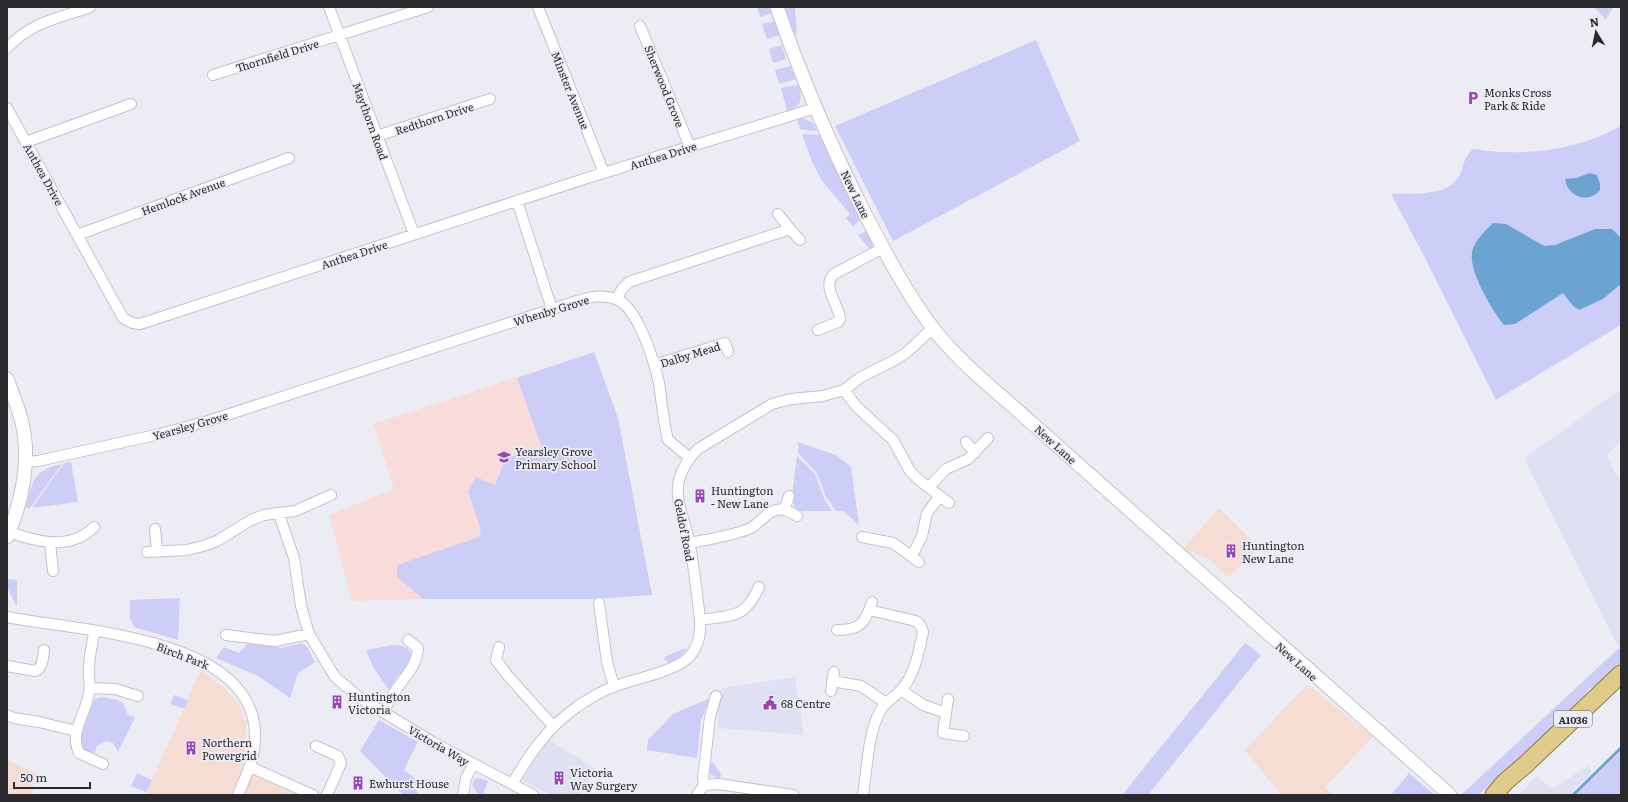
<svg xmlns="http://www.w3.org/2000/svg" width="1628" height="802" font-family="Literata,serif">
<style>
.built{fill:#dfe0f1}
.industrial{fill:#f6ddd4}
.education{fill:#f7dcda}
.green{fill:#cdcef7}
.water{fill:#6ca4d1}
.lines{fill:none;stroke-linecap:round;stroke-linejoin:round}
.stream{stroke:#6ca4d1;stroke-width:3}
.minor-casing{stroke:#c3c3cc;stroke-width:12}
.tertiary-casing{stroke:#c3c3cc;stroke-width:15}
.primary-casing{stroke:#937d39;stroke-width:19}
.minor{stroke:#fff;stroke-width:10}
.tertiary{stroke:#fff;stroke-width:13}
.primary{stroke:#e0cb8c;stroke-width:17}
.labels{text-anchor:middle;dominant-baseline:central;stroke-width:3.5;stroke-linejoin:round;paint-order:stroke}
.shield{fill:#ececf5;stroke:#64646a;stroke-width:1}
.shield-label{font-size:10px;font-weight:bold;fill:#2a2a2e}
.street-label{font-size:11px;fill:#2a2a2e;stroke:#ececf5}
.poi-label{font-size:11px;fill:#2a2a2e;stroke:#ececf5;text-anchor:start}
</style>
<rect width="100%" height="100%" fill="#ececf5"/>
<path class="built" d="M1621,389V440L1607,456L1621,485V645L1619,648L1524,458Z
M795,677L804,735L718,728L719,694L722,688Z
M548,739L597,770L580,795H551L523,781V772Z
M1588,766L1592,772L1569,795H1519L1536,776L1552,789Z"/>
<path class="industrial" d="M1219,508L1258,547L1229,578L1207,558L1183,549Z
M200,670L225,688L239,705L246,722V744L242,769L296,795H145L177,725Z
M1307,684L1373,737L1325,787L1333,795H1281L1245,750Z
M7,760L36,773L32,795H7Z"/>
<path class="education" d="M594,352L618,418L652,595L591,599H423L352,601L329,515L394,489L373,424Z"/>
<path class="green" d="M757,7H771L773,13L760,17Z
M783,7H795L797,35L789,27Z
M1594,7H1613L1606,20Z
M776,21L781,35L767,39L762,24Z
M1036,40L1080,141L893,241L835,126Z
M782,45L786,59L773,63L769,49Z
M790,66L796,79L779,84L775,70Z
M798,85C804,99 801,107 787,111L781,88Z
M802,118L812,122L817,130L813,131L800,129L797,119Z
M1621,126V325L1496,400L1423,254L1391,194C1410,193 1446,197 1458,178C1465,167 1461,161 1473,149C1523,157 1576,151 1621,126Z
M802,134L820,135L861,219L853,227L846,218L850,214L822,181L811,159Z
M866,231L872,242L873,247L870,250L858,235Z
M594,352L618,418L652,595L591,599H423L397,577V565L479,537L481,530L468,492L476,477L495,485L506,458L542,448L517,378Z
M797,442L836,455L851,467L859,525L843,511H836L826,497L817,473L798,453L799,446Z
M797,456L815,474L824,498L832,511H801L795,509L792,495Z
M71,462L78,502L32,508L64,463Z
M62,464L30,508H26C31,483 34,469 62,464Z
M7,579L17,580V607L7,587Z
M180,598L178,640L134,627L130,618V600Z
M250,641L281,648L302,643L308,648L315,662L298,673L290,698L258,676L216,658L224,647L239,653Z
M1245,643L1261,655L1148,795H1122Z
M392,645C405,644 416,650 409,665C407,670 401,672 398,676C394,680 392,685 389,690L373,667L366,650Z
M686,648C684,656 676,660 669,663L665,660L664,657Z
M1619,648L1621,653V665L1607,680L1590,688L1556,727L1504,778L1489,786L1479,794H1462Z
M174,695L188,700L184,709L170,704Z
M101,697L118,700L123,703L128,715L135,717L118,752L113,743L106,741L97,746L95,753L88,752L82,747L81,733L95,699Z
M710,698L701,720L697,758L647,750L648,740L673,714Z
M379,720L418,742L404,770L416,779L417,795H403L360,751Z
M1621,751V795H1575Z
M708,762L714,763L721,775L720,780L710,774Z
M137,773L152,780L146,792L131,786Z
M1409,773L1435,795H1391Z
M478,778L488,781L483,795L477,793L472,786L474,779Z"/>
<path class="water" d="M1590,173L1597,175L1600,184V190C1588,205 1567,196 1565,179L1576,178Z
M1493,223L1506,224L1544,246L1555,245L1595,229H1612L1621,238V284L1603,299L1579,310L1573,306L1563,293L1515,324L1504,325C1492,310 1469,272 1472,253C1473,242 1486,230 1493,223Z"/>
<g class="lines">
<path class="stream" d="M1573,795L1621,748"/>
<g class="minor-casing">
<path id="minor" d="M329,7L414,234
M538,7L604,173
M640,26L690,147
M7,48C33,21 57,19 90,7
M213,75L428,7
M7,108L123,318L132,323L140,324L584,179L816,108
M377,136L490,99
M26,142L131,104
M517,201L552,309
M790,229L800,240
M77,235L289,158
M617,299L622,289L629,282L790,229L778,214
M818,330L838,322L840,319C839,304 821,287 834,274L883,248
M654,365L725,343L728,352
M844,390L856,406L893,440L910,471L919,480L949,503
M966,442L975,453
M26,462L38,461L160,434L208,421L577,301C590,297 602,294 616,299C638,307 654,361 659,383C662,402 663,421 668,440L690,458
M929,487L946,469L968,459L988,438
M784,510L789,496
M279,514L294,558L301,606L309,634L335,677L360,698L434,743L533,795
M155,529L157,551
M9,532C37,542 70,551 94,527
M862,537L893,543L919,562
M50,543L53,571
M689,543C710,539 732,536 751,528C760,523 765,513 776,510C784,508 791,512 797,516
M147,552L187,550L203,546L217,541L251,520L264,515L295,511L331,495
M912,556L922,536L927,513L940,496
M599,603L607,662L614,686
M7,617C77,631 258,636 255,738C255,758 246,776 238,795
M700,620C732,615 745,619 759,587
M837,630C861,630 865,623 872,602
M94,631C93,643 89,656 89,668C88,677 91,685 89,693C86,714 69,732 79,753L103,764
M226,635L275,641L309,634
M499,647L496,660L509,677L553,726
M7,666L35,671C43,668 43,658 44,650
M832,681L861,686L886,703
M90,688L115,689L138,696
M901,690L923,705L946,713L943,733L964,736
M831,691L834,672
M383,712C388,703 392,695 398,687C407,674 417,665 418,648L408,640
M946,713L948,699
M7,715L14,718L39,722L76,731
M316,746L338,756L341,763L327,795
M250,767L313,795
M512,784C531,752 547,728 578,706C590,698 603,690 616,686C637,678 674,672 689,657C699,646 701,633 700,620C697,593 694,566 689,540C685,521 674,500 679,480C682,468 690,457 698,449L772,404L791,399L823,396L844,390L861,377L893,361L906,353L933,328
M704,785L703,779L710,717L716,696
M704,785L719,784L793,795
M463,795L466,778L473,765
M697,795L704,785
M863,795C867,770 868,733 880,711C885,702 895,697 902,689C915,674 919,651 923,632L921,626L916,621L869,610"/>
</g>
<g class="tertiary-casing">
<path id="tertiary" d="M777,7C801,77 830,144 863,210C884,250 905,291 932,327C960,364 1000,394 1034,425L1450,795
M7,379C12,393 19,408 22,423C31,460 22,502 7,537"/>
</g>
<g class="primary-casing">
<path id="primary" d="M1494,795L1505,782L1525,765L1621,674"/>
</g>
<use href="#minor" class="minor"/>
<use href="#tertiary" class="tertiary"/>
<use href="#primary" class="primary"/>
</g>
<defs>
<g id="parking-bare" transform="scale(1.08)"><path d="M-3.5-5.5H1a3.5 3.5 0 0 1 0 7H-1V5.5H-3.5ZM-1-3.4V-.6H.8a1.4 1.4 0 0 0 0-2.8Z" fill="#9a45b3" stroke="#ececf5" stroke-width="2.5" paint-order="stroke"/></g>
<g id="school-bare" transform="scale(1.08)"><path d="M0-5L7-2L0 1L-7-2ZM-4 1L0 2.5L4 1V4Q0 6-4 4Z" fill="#9a45b3" stroke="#ececf5" stroke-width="2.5" paint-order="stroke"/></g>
<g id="building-bare" transform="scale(1.08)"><path d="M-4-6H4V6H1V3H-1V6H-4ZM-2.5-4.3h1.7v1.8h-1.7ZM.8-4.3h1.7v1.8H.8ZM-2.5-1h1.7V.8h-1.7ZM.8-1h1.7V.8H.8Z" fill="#9a45b3" stroke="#ececf5" stroke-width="2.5" paint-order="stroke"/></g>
<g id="civic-bare" transform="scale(1.08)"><path d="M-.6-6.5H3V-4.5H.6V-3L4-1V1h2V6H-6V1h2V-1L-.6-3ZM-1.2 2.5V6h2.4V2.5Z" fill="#9a45b3" stroke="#ececf5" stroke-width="2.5" paint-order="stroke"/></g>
</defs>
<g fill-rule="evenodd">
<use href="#parking-bare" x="1473" y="98"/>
<use href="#school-bare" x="504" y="457"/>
<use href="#building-bare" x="700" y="496"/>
<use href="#building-bare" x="1231" y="551"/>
<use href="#building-bare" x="337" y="702"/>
<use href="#civic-bare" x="770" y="703"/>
<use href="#building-bare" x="191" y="748"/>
<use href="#building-bare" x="559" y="778"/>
<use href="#building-bare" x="358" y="783"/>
</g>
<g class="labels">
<rect class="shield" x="1554" y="711" width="38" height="16" rx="3"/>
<g class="shield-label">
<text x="1573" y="719">A1036</text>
</g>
<g class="street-label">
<text transform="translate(277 55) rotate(-17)">Thornfield Drive</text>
<text transform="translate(665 86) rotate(68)">Sherwood Grove</text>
<text transform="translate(571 90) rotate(68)">Minster Avenue</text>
<text transform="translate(434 118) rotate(-18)">Redthorn Drive</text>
<text transform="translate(371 121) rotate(70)">Maythorn Road</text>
<text transform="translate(663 155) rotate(-17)">Anthea Drive</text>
<text transform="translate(44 174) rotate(61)">Anthea Drive</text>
<text transform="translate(856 194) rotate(64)">New Lane</text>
<text transform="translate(183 196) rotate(-20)">Hemlock Avenue</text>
<text transform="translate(354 254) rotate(-18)">Anthea Drive</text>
<text transform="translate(551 310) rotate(-17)">Whenby Grove</text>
<text transform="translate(690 354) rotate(-17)">Dalby Mead</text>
<text transform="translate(190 425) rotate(-16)">Yearsley Grove</text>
<text transform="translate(1056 444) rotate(42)">New Lane</text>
<text transform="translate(685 530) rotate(79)">Geldof Road</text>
<text transform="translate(183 655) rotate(21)">Birch Park</text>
<text transform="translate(1297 661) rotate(42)">New Lane</text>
<text transform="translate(439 745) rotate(30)">Victoria Way</text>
</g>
<g class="poi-label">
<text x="1484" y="92">Monks Cross<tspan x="1484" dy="13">Park &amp; Ride</tspan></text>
<text x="515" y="451">Yearsley Grove<tspan x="515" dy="13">Primary School</tspan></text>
<text x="711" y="490">Huntington<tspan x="711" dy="13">- New Lane</tspan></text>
<text x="1242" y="545">Huntington<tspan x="1242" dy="13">New Lane</tspan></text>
<text x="348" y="696">Huntington<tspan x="348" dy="13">Victoria</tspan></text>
<text x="781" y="703">68 Centre</text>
<text x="202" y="742">Northern<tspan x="202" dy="13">Powergrid</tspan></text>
<text x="570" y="772">Victoria<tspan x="570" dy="13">Way Surgery</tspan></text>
<text x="369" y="783">Ewhurst House</text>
</g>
</g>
<rect width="1628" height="802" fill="none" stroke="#2a2a2e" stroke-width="16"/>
<g transform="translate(1596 32) rotate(350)" stroke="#ececf5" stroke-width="3" paint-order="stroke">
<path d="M0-3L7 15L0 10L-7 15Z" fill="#2a2a2e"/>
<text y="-6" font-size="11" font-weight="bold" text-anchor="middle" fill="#2a2a2e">N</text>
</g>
<path d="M14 782v6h76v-6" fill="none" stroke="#2a2a2e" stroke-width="2"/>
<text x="20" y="782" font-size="12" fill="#2a2a2e" stroke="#ececf5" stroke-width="3" paint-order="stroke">50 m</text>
</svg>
